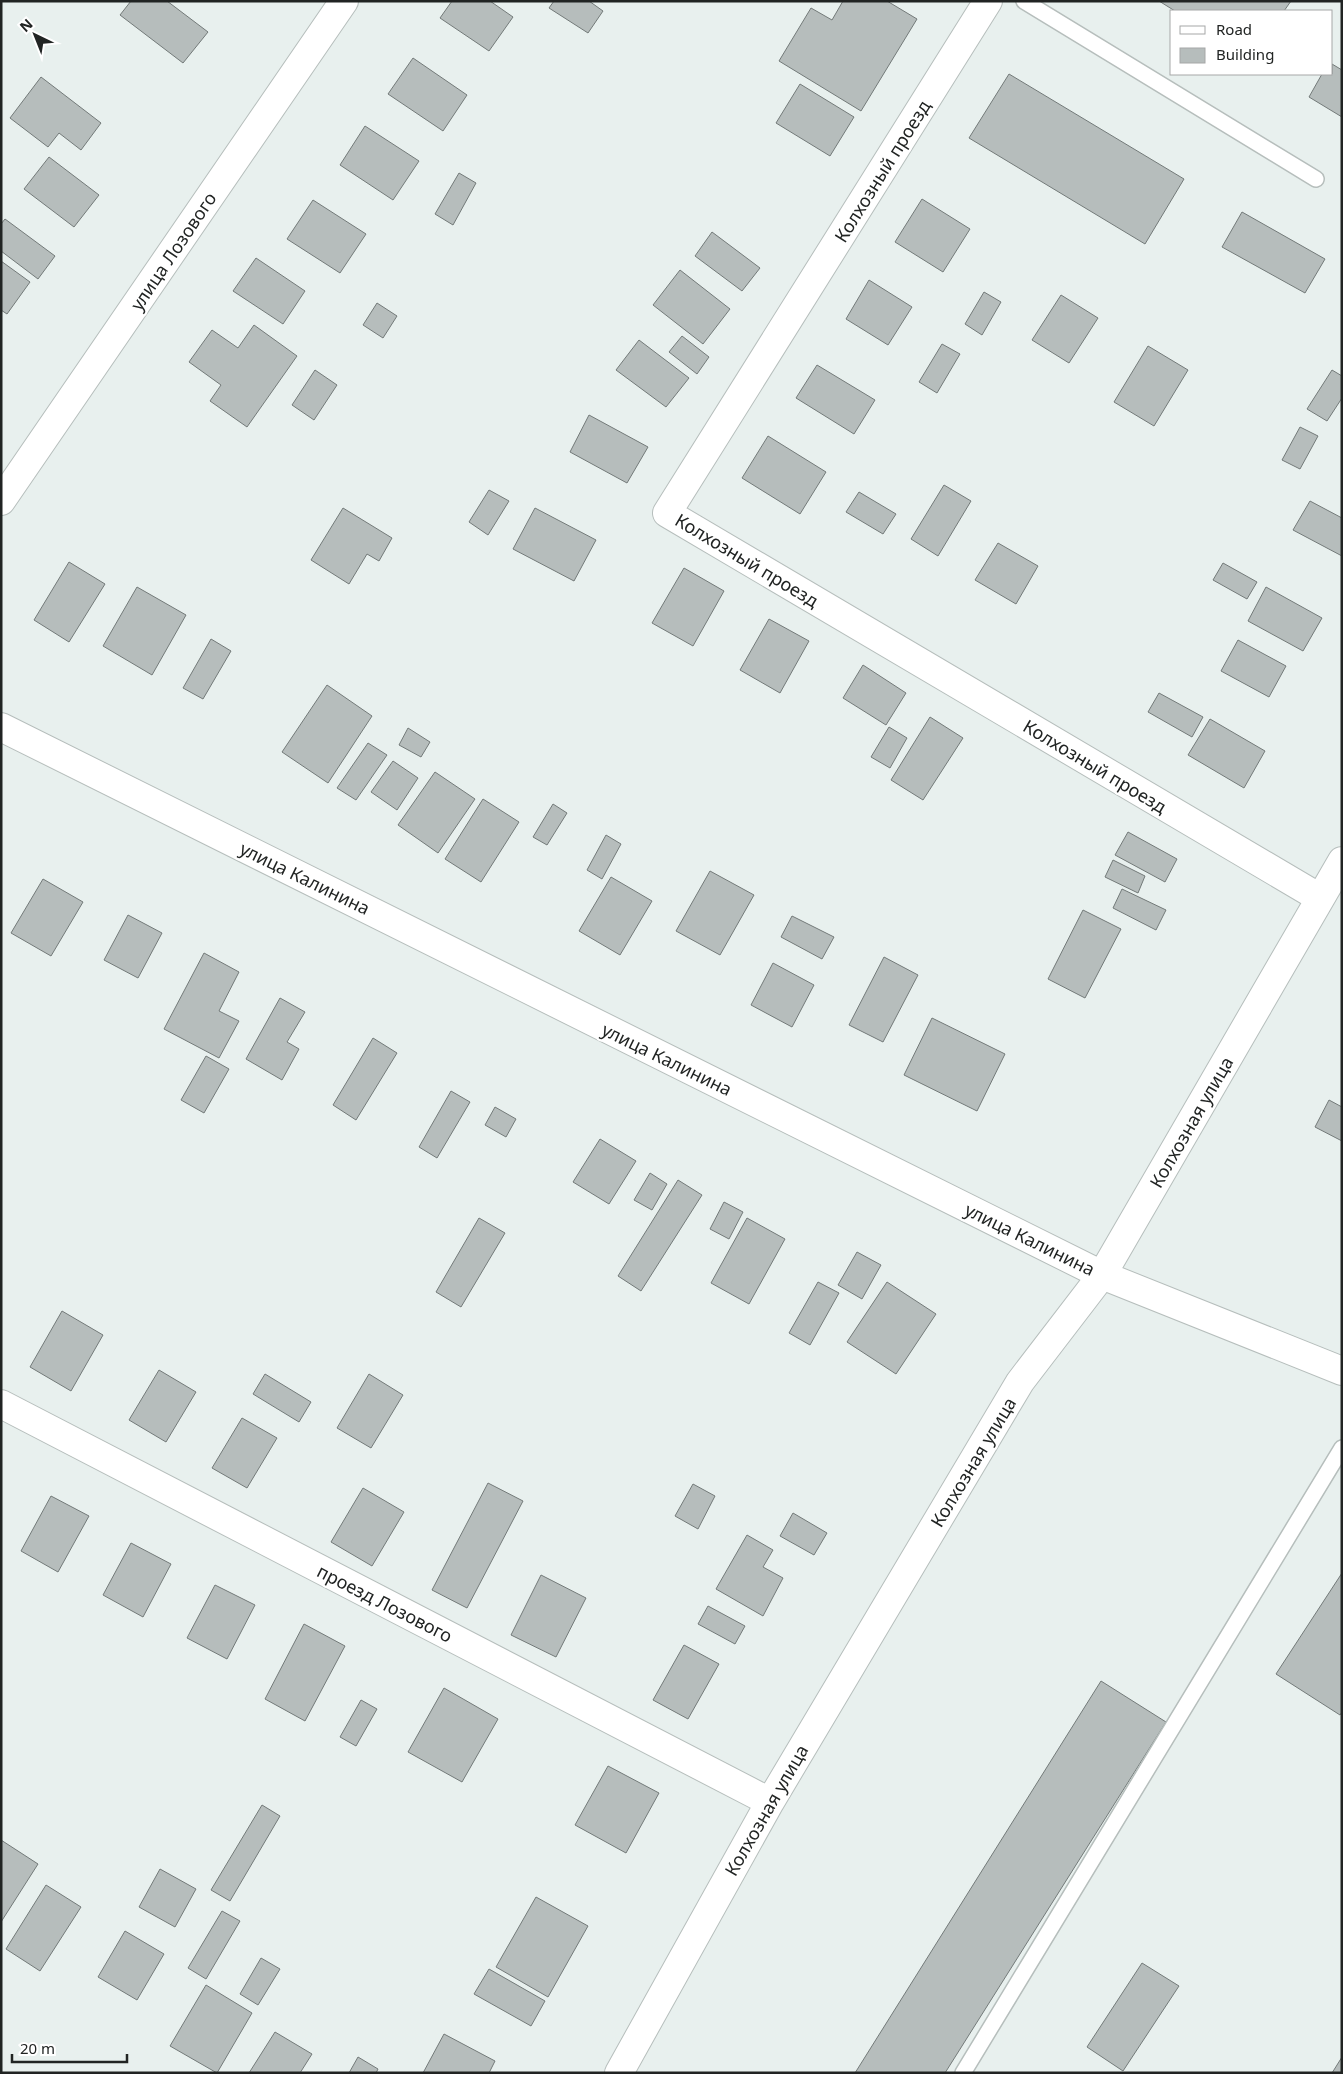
<svg xmlns="http://www.w3.org/2000/svg" width="1343" height="2074" font-family="'Noto Sans',sans-serif">
<style>
.building{fill:#b6bdbc;stroke:#737a79}
.lines{fill:none;stroke-linecap:round;stroke-linejoin:round}
.service-casing{stroke:#b6bebc;stroke-width:18}
.minor-casing{stroke:#b6bebc;stroke-width:30}
.tertiary-casing{stroke:#b6bebc;stroke-width:30}
.service{stroke:#fff;stroke-width:15}
.minor{stroke:#fff;stroke-width:28}
.tertiary{stroke:#fff;stroke-width:28}
.labels{text-anchor:middle;dominant-baseline:central;stroke-width:4.5;stroke-linejoin:round;paint-order:stroke}
.street-label{font-size:18px;fill:#212423;stroke:#fff}
</style>
<rect width="100%" height="100%" fill="#e8f0ee"/>
<path class="building" d="M131,1H167L208,32L183,63L120,15Z
M452,1H490L513,17L489,51L440,18Z
M554,1H589L603,11L588,33L549,8Z
M843,1H887L917,19L861,111L779,61L811,8L832,20Z
M1159,1H1291L1284,11H1175Z
M413,58L467,95L443,131L388,94Z
M1332,64L1342,70V117L1309,97L1322,74H1332Z
M1009,74L1184,179L1145,244L969,138Z
M41,77L101,123L81,150L59,133L48,147L10,118Z
M800,84L854,117L830,156L776,123Z
M365,126L419,161L393,200L340,165Z
M49,157L99,195L74,227L24,189Z
M459,173L476,183L453,225L435,214Z
M922,199L970,229L943,272L895,242Z
M313,200L366,234L340,273L287,239Z
M1242,212L1325,259L1305,293L1222,247Z
M5,219L55,256L38,279L1,251V224Z
M712,232L760,268L742,291L695,256Z
M256,258L305,291L283,324L233,291Z
M1,261L30,282L7,314L1,310Z
M680,270L730,309L703,344L653,305Z
M869,280L912,307L888,345L846,319Z
M984,292L1001,302L982,335L965,324Z
M1061,295L1098,318L1069,363L1032,340Z
M377,303L397,316L383,338L363,325Z
M254,325L297,356L247,427L210,401L221,385L189,362L212,330L238,348Z
M682,336L709,357L697,374L669,352Z
M639,340L689,378L666,407L616,370Z
M942,344L960,354L937,393L919,382Z
M1148,346L1188,370L1154,426L1114,402Z
M817,365L875,400L854,434L796,398Z
M315,370L337,385L314,420L292,405Z
M1332,370L1342,376V398L1327,421L1307,409Z
M589,415L648,447L627,483L570,452Z
M1300,427L1318,436L1300,469L1282,460Z
M768,436L826,472L800,514L742,478Z
M944,485L971,501L938,556L911,539Z
M489,490L509,501L488,535L469,522Z
M859,492L896,514L883,534L846,512Z
M1310,501L1342,518V556L1293,530Z
M343,508L392,538L379,561L367,554L349,584L311,560Z
M535,508L596,540L574,581L513,549Z
M998,543L1038,566L1016,604L975,580Z
M69,562L105,584L69,642L34,620Z
M1223,563L1257,582L1247,599L1213,580Z
M684,568L724,591L693,646L652,623Z
M137,587L186,615L152,675L103,646Z
M1266,587L1322,618L1303,651L1248,621Z
M769,619L809,641L780,693L740,670Z
M211,639L231,651L203,699L183,688Z
M1238,640L1286,666L1269,697L1221,671Z
M863,665L906,693L886,725L843,698Z
M327,685L372,716L328,783L282,752Z
M1159,693L1203,717L1192,737L1148,712Z
M930,717L963,738L923,800L891,780Z
M1210,719L1265,751L1244,788L1188,755Z
M889,727L907,738L890,768L871,757Z
M408,728L430,742L421,757L399,745Z
M368,743L387,755L356,800L337,788Z
M393,761L418,778L397,810L371,792Z
M435,772L475,799L438,853L398,825Z
M483,799L519,822L481,882L445,859Z
M553,804L567,813L547,845L533,837Z
M1128,832L1177,859L1165,882L1115,855Z
M606,835L621,844L602,879L587,870Z
M1113,860L1145,876L1138,893L1105,877Z
M710,871L754,895L720,955L676,931Z
M611,877L652,901L620,955L579,931Z
M43,879L83,902L51,956L11,933Z
M1122,889L1166,910L1156,930L1113,908Z
M1083,910L1121,929L1085,998L1048,979Z
M128,915L162,933L138,978L104,960Z
M792,916L834,937L822,959L781,937Z
M204,953L239,972L219,1011L239,1021L219,1058L164,1029Z
M884,957L918,975L883,1042L849,1025Z
M773,963L814,985L792,1027L751,1005Z
M280,998L305,1012L287,1042L299,1049L282,1080L246,1059Z
M932,1018L1005,1054L977,1111L904,1075Z
M373,1038L397,1053L356,1120L333,1105Z
M206,1056L229,1069L204,1113L181,1100Z
M451,1091L470,1102L437,1158L419,1147Z
M1329,1100L1342,1107V1141L1315,1127Z
M495,1107L516,1119L506,1137L485,1125Z
M600,1139L636,1161L609,1204L573,1182Z
M650,1173L667,1184L652,1210L634,1200Z
M678,1180L702,1195L641,1291L618,1276Z
M724,1202L743,1212L729,1239L710,1229Z
M479,1218L505,1233L461,1307L436,1292Z
M747,1218L785,1239L749,1304L711,1283Z
M857,1252L881,1265L862,1299L838,1285Z
M818,1282L839,1293L810,1345L789,1333Z
M887,1282L936,1314L896,1374L847,1342Z
M62,1311L103,1335L71,1391L30,1367Z
M159,1370L196,1392L166,1442L129,1420Z
M265,1374L311,1402L299,1422L253,1394Z
M369,1374L403,1395L371,1448L337,1428Z
M242,1418L277,1438L247,1488L212,1468Z
M488,1483L523,1501L467,1608L432,1590Z
M693,1484L715,1496L698,1529L675,1516Z
M363,1488L404,1512L372,1566L331,1542Z
M51,1496L89,1516L58,1572L21,1551Z
M793,1513L827,1533L814,1555L780,1536Z
M747,1535L773,1550L763,1567L783,1578L763,1616L716,1589Z
M131,1543L171,1564L143,1617L103,1595Z
M1342,1573V1712L1340,1715L1276,1674Z
M541,1575L586,1598L556,1657L511,1635Z
M215,1585L255,1605L227,1659L187,1638Z
M708,1606L745,1626L735,1644L698,1624Z
M304,1624L345,1646L305,1721L265,1699Z
M684,1645L719,1664L688,1719L653,1700Z
M1101,1681L1166,1722L945,2073H855Z
M444,1688L498,1719L462,1782L408,1752Z
M361,1700L377,1709L356,1746L340,1737Z
M608,1766L659,1793L626,1853L575,1825Z
M262,1805L280,1816L230,1901L211,1890Z
M1,1840L38,1864L1,1922Z
M160,1869L196,1889L175,1927L139,1907Z
M46,1885L81,1907L40,1971L6,1949Z
M536,1897L588,1926L548,1997L496,1967Z
M222,1911L240,1921L206,1979L188,1968Z
M125,1931L164,1954L137,2000L98,1977Z
M261,1958L280,1969L258,2005L240,1994Z
M1142,1963L1179,1986L1123,2071L1087,2047Z
M489,1969L545,2001L531,2026L474,1994Z
M206,1985L252,2013L217,2073L170,2046Z
M275,2032L312,2054L300,2073H249Z
M444,2034L495,2061L489,2073H423Z
M358,2057L378,2069L376,2073H349Z
M1342,2057V2073H1332Z"/>
<g class="lines">
<g class="service-casing">
<path id="service" d="M1024,1L1316,179
M963,2073L1342,1448"/>
</g>
<g class="minor-casing">
<path id="minor" d="M988,1L667,513L1320,898
M1,1404L770,1802
M619,2073L770,1802L1020,1382L1102,1275L1342,861"/>
</g>
<g class="tertiary-casing">
<path id="tertiary" d="M1,501L344,1
M1,727L1102,1275L1342,1371"/>
</g>
<use href="#service" class="service"/>
<use href="#minor" class="minor"/>
<use href="#tertiary" class="tertiary"/>
</g>
<g class="labels">
<g class="street-label">
<text transform="translate(882 171) rotate(-58)">Колхозный проезд</text>
<text transform="translate(173 251) rotate(-56)">улица Лозового</text>
<text transform="translate(747 560) rotate(31)">Колхозный проезд</text>
<text transform="translate(1095 766) rotate(31)">Колхозный проезд</text>
<text transform="translate(305 878) rotate(26)">улица Калинина</text>
<text transform="translate(667 1059) rotate(26)">улица Калинина</text>
<text transform="translate(1191 1122) rotate(-60)">Колхозная улица</text>
<text transform="translate(1030 1239) rotate(26)">улица Калинина</text>
<text transform="translate(973 1462) rotate(-59)">Колхозная улица</text>
<text transform="translate(385 1603) rotate(27)">проезд Лозового</text>
<text transform="translate(766 1810) rotate(-60)">Колхозная улица</text>
</g>
</g>
<rect width="1343" height="2074" fill="none" stroke="#212423" stroke-width="5"/>
<rect x="1170" y="10" width="162" height="65" fill="#ffffff" stroke="#a6a7a7"/>
<rect x="1180" y="26" width="25" height="8" fill="#ffffff" stroke="#a6a7a7"/>
<text x="1216" y="35" font-size="15" fill="#212423">Road</text>
<rect x="1180" y="48" width="25" height="15" fill="#b6bdbc" stroke="#a6a7a7"/>
<text x="1216" y="60" font-size="15" fill="#212423">Building</text>
<g transform="translate(35 35) rotate(317)" stroke="#ffffff" stroke-width="4" paint-order="stroke">
<path d="M0-4L9 19L0 12L-9 19Z" fill="#212423"/>
<text y="-8" font-size="14" font-weight="bold" text-anchor="middle" fill="#212423">N</text>
</g>
<path d="M12 2054v8h115v-8" fill="none" stroke="#212423" stroke-width="2.5"/>
<text x="20" y="2054" font-size="15" fill="#212423" stroke="#ffffff" stroke-width="4" paint-order="stroke">20 m</text>
</svg>
